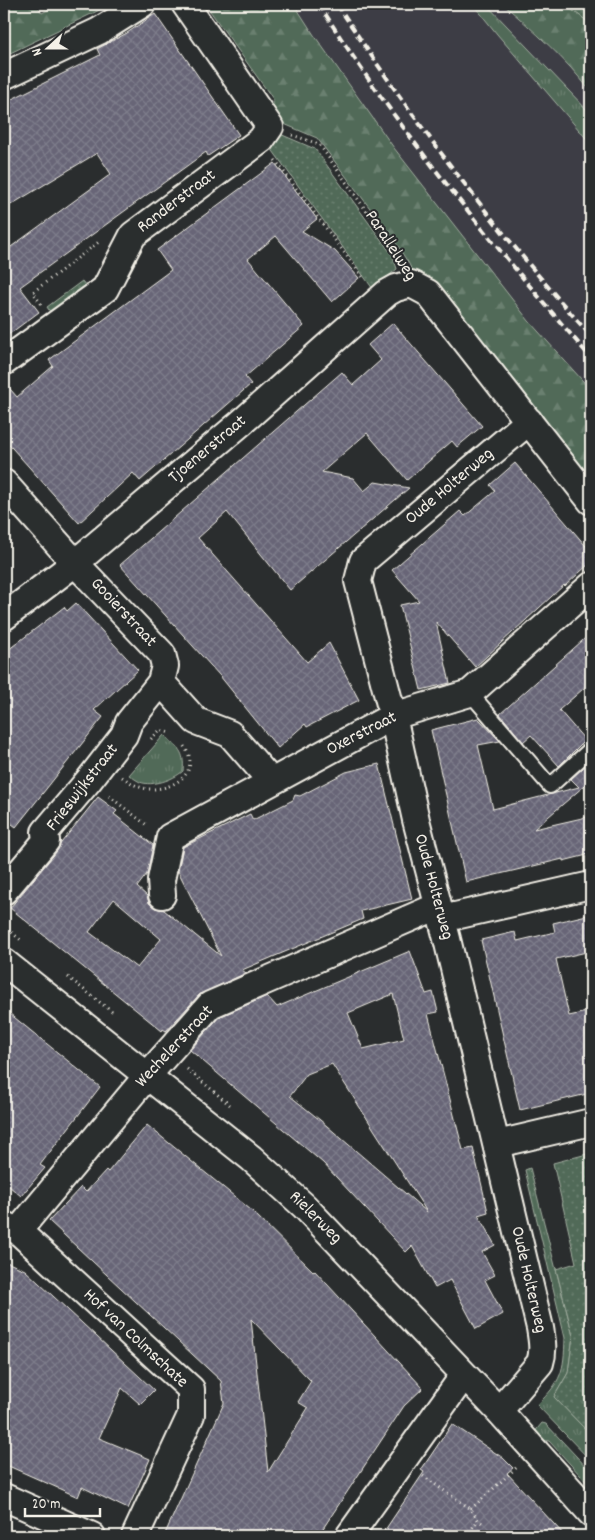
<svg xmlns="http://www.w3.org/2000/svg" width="595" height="1540" font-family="Dekko,sans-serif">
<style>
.built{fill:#3c3e44}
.grass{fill:url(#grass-tufts);stroke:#a2aea0}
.forest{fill:url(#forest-firs);stroke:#a2aea0}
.park{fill:url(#park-dots);stroke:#a2aea0}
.building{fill:url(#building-cross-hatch);stroke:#f4f1e8;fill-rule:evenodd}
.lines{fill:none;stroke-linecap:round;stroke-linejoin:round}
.service-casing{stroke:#f4f1e8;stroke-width:18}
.minor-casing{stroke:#f4f1e8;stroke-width:30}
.path{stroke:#f4f1e8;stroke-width:3;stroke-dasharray:1 4;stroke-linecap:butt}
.service{stroke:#2a2d2e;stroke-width:14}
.minor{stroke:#2a2d2e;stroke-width:26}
.rail{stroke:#f4f1e8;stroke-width:4;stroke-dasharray:8 4;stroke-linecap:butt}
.labels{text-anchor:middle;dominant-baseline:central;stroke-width:4;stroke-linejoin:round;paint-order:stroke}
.street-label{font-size:18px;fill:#f4f1e8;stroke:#2a2d2e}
</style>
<defs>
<pattern id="grass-tufts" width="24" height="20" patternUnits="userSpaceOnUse" patternTransform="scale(1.25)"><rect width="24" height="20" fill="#516a58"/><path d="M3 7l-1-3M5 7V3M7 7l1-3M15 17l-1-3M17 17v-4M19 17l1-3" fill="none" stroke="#6b8070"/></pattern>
<pattern id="forest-firs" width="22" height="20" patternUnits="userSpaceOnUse" patternTransform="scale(1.25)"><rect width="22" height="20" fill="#516a58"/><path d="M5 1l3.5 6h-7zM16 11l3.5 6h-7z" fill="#6b8070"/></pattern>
<pattern id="park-dots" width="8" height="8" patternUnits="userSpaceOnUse" patternTransform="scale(1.25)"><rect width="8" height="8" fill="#516a58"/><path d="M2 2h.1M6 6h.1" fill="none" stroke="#6b8070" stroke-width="1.8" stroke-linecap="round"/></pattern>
<pattern id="building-cross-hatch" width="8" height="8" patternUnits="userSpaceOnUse" patternTransform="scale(1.25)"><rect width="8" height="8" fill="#676577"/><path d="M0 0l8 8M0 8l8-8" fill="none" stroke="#7d7c8a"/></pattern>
</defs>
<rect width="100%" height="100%" fill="#2a2d2e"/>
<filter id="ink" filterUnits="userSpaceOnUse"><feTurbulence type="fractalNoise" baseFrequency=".02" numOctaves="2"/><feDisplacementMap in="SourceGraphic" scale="10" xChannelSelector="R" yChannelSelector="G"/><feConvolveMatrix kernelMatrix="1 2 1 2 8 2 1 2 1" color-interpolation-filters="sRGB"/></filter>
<g filter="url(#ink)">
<path class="built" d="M294,4H503L591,84V390L529,321L394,148L314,35Z"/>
<path class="grass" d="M473,4H486L589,112L591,115V144L497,34Z
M164,735C178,748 185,751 183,771C173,780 152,787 140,782C136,780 132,777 129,775Z
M530,1168L573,1336L568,1373L554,1397L591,1435V1461L537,1405C562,1381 564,1371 565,1338L525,1170Z
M542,1423L546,1424L591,1472V1487L549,1441L537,1440L533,1434Z"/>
<path class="forest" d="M4,4H36L42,13L59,4H112L4,56Z
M205,4H294L314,35L394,148L529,321L591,390V481L520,403L523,390L489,350L415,278L409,264L394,240L317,138L277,121L273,113V99Z
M503,4H564L591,24V92C566,59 534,31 503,4Z"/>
<path class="park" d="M564,4H591V24Z
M280,134L315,149L393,256L397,269L373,289L268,144Z
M82,281L90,291L54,318L47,307Z
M591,1153V1435L554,1397L568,1373L573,1336L556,1269L576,1263L553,1163Z"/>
<path class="building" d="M155,14L239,135L208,156L206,152L20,287L39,312L4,338V252L111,174L97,153L4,209V103L100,55L97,49L127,33Z
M275,163L317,219L302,231L335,251L359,278L332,302L276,236L248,259L304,326L245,377L251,384L140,481L133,473L79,523L4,439V382L17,397L53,366L49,360L171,270L157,250Z
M393,323L482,426L457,447L452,441L407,480L367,433L322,472L353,478L364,491L375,482L409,488L290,590L227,512L198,538L307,662L329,643L359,700L307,727L305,724L278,748L220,676L120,565L342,372L353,385L381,360L368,345Z
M515,463L591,552V562L565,586L564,585L475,667L436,622L450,683L421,690L400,605L419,601L392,570L460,511L465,516L495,491L490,485Z
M76,603L138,670L94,710L103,717L16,827L4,818V653L64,607L67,611Z
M591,633V682L559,710L585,740L559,766L531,735L523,742L500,714Z
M478,718L500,741L478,745L493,809L579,787L571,779L586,765L591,770V780L534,829L591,816V854L563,861V859L466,882L431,730Z
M379,764L412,899L361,911L363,919L242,970L246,973L199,995L166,1031L163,1029L162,1031L10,908L57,851L61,843L98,797L117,811L114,814L153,845L147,874L137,887L147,896L149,903L155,908L164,910L221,956L178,871L183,847L250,814L253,820L293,800L295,795L300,796L346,772ZM114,899L161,939L137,968L89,932Z
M591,914V951L556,959L569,1016L591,1011V1093L520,1110L481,940L515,932L517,941L555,932L553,923Z
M410,951L426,994L433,992L438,1012L428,1014L463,1150L473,1148L488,1212L478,1215L495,1245L482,1252L495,1275L485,1280L503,1314L476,1329L450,1280L435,1288L412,1246L406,1252L323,1163L190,1050L219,1017L267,996L277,1007ZM393,994L404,1039L363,1049L348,1013ZM332,1064L427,1212L320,1120L290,1096L307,1074Z
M4,1009L100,1087L40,1165L45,1168L21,1196L4,1182Z
M147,1125L251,1210L314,1272L315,1271L423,1388L404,1406L318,1536H164L224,1403L221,1381L49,1221L81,1187L86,1192L106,1170L108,1172ZM251,1319L311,1381L298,1402L308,1408L268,1472Z
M4,1261L25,1270L154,1390L140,1404L122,1388L99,1438L150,1459L128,1509L82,1487L78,1497L4,1464Z
M452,1424L503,1458L513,1468L507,1473L565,1536H381L424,1472L421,1470Z"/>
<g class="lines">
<g class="service-casing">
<path id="service" d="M470,693L550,786L591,749"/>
</g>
<g class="minor-casing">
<path id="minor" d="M4,76L99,31L142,4
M4,362L105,289L133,235L261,140L270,127L185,4
M4,483L75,563L162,654L165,666L161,682L129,722L124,735L89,780L45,832L46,841L4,891
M4,617L75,563L242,422L387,293L396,288L411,284L428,293L591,501
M161,682L196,721L230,734L271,781
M162,895L161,880L170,837L393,716L470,693L591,586
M442,919L591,885
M4,962L251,1158L304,1206L499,1411L591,1513
M497,1144L591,1122
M4,1225L18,1231L191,1389V1415L135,1536
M18,1231L147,1076L210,1005L438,906
M499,1411L540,1363C544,1351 542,1340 540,1328L447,939L416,820L393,716L358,581L363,561L529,421
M4,1497L92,1536
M349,1536L464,1375"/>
</g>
<path class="path" d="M292,135L319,144L402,261
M275,160L364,279
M41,304L33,292L100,241
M151,739L160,730L170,733
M122,777C131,783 140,789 150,789C169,790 195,777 189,756C188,751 184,747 182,743
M109,796L148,826
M4,926L22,941
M68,977L112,1012
M187,1069L230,1105
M423,1476L471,1509L478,1520L485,1525
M471,1509L517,1467
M467,1536L478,1520"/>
<use href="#service" class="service"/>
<use href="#minor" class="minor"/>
<path class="rail" d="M319,4C398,131 494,245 591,358
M337,4C413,121 498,232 591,336"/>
</g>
</g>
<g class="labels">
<g class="street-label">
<text transform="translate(177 202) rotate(-37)">Randerstraat</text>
<text transform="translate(390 246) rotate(57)">Parallelweg</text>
<text transform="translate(208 450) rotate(-40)">Tjoenerstraat</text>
<text transform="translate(450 487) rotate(-40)">Oude Holterweg</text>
<text transform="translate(123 613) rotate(47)">Gooierstraat</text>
<text transform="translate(362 734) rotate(-27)">Oxerstraat</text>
<text transform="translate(83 788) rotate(-52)">Frieswijkstraat</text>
<text transform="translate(433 887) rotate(75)">Oude Holterweg</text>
<text transform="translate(175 1047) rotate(-47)">Wechelerstraat</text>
<text transform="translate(315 1218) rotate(45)">Rielerweg</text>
<text transform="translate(528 1280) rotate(77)">Oude Holterweg</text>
<text transform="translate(135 1339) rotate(43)">Hof van Colmschate</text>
</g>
</g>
<rect width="595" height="1540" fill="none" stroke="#2a2d2e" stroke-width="20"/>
<rect x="10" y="10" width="575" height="1520" fill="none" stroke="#f4f1e8" stroke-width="2" filter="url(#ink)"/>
<g transform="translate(48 48) rotate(249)" stroke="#2a2d2e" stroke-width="4" paint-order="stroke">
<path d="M0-4L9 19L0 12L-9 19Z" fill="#f4f1e8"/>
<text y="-8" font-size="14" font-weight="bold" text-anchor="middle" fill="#f4f1e8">N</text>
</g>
<path d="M25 1508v8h75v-8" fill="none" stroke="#f4f1e8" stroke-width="2.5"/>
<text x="32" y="1508" font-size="15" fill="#f4f1e8" stroke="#2a2d2e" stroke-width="4" paint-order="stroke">20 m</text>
</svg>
